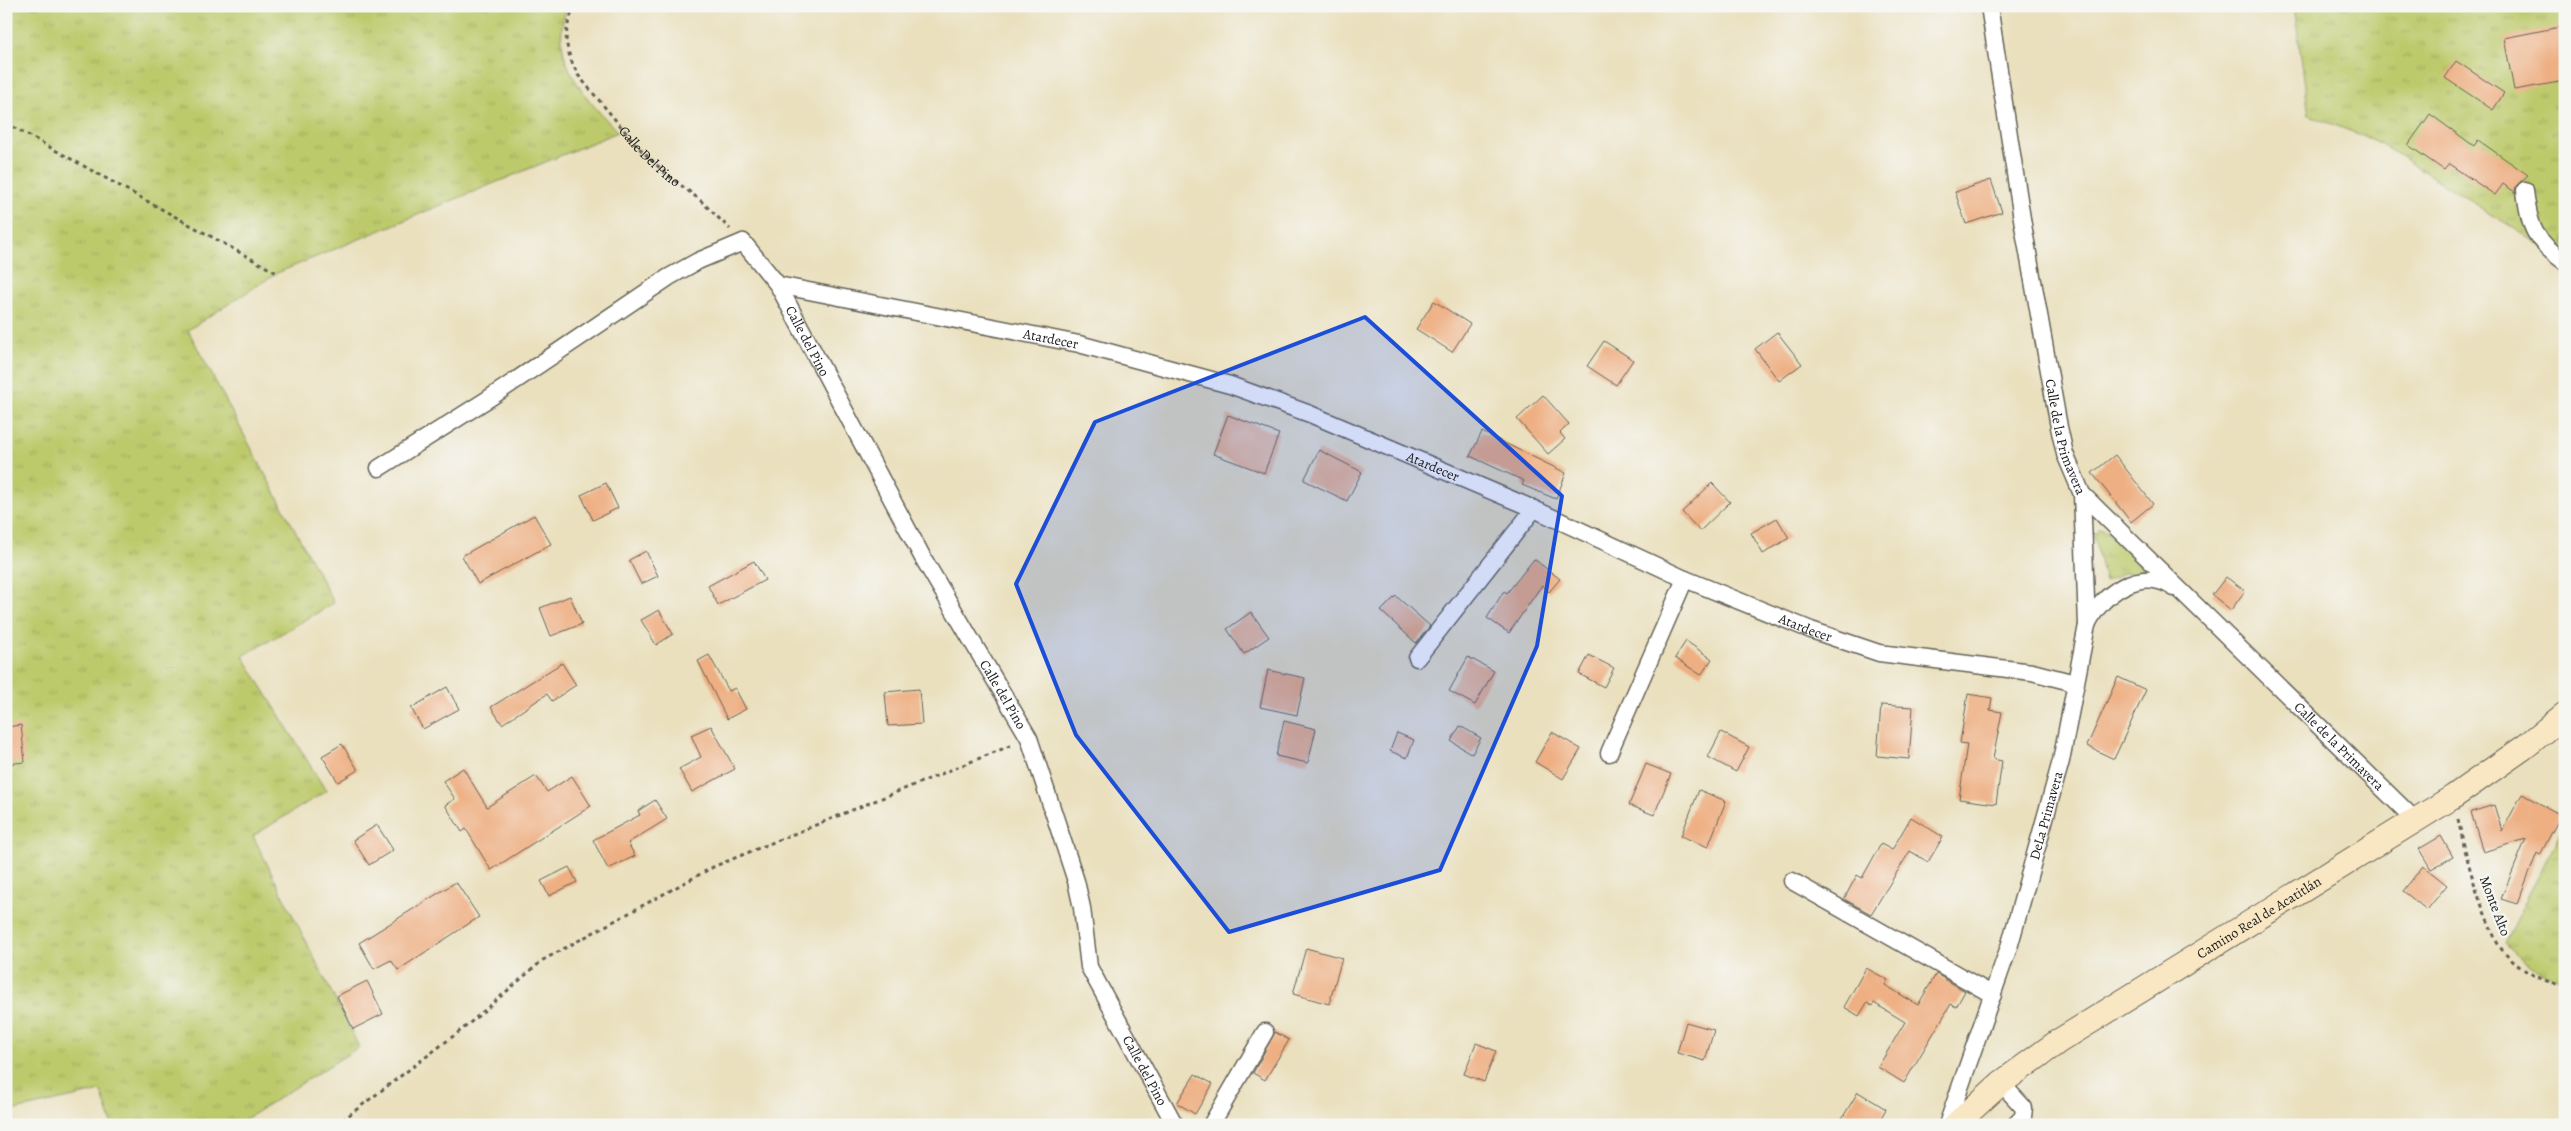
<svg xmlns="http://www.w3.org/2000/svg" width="2571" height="1131" font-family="Alegreya,serif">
<defs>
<pattern id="grass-tufts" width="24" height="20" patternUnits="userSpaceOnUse" patternTransform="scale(1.25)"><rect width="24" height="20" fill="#bdca6c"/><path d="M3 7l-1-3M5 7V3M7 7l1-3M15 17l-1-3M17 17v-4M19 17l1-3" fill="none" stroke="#a2ad5d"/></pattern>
</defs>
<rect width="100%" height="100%" fill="#f6f6f2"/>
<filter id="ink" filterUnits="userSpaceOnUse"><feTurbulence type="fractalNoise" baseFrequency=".02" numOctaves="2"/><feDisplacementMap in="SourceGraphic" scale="10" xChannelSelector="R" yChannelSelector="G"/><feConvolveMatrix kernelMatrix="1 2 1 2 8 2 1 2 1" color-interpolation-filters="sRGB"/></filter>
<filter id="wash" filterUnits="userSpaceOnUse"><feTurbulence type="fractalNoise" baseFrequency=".0096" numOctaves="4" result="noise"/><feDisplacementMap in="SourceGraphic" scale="20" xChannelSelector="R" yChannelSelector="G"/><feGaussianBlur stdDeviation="1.12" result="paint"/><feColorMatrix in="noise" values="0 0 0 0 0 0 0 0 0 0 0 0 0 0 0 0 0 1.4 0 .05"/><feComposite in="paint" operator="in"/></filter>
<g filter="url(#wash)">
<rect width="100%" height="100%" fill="#eae0be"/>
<g fill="url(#grass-tufts)" stroke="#6c7344">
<path d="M 6,6 L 568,6 C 546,56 585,98 618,132 L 277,273 L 188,330 L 334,603 L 243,656 L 326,791 L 253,836 L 359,1047 L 236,1125 L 112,1125 L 101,1091 L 6,1112 Z"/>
<polygon points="2294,6 2565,6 2565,261 2378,142 2309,115"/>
<polygon points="2099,528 2104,529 2148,573 2123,573 2105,582 2094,536"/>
<path d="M 2565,823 L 2565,980 C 2539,974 2522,961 2504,943 Z"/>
</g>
<g id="blocks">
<g fill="#eeaf82">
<polygon points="2565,26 2565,81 2514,90 2504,38"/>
<polygon points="2456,61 2504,93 2493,110 2445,78"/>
<polygon points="2430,114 2474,146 2478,140 2528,175 2516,186 2515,192 2503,184 2495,195 2449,164 2444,170 2408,145"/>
<polygon points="1991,180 2002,212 1966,224 1955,192"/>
<polygon points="1434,301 1470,324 1452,352 1416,329"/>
<polygon points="1777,332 1802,364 1779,381 1755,349"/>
<polygon points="1604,341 1633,360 1616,385 1587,366"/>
<polygon points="1543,395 1569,424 1560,433 1565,439 1548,454 1517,419"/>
<polygon points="1228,415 1279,434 1264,473 1213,454"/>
<polygon points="1482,432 1566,473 1556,499 1522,485 1524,481 1470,456"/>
<polygon points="1319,450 1362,472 1347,501 1304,480"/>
<polygon points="2115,455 2153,504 2131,522 2092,473"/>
<polygon points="606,483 618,508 593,520 581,495"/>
<polygon points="1712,483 1730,502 1700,531 1682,512"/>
<polygon points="534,515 551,544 478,584 462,556"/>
<polygon points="1777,518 1789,538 1763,554 1751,533"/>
<polygon points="646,551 658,576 641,584 629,560"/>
<polygon points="1534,559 1560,579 1549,592 1542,585 1509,633 1487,618 1504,591 1507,593"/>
<polygon points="754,561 765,580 718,605 708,586"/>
<polygon points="2226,577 2245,591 2231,610 2212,595"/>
<polygon points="570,596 582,624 551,636 540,608"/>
<polygon points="1396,596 1430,626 1416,643 1381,611"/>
<polygon points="659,610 673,634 656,645 641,620"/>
<polygon points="1251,612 1269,637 1244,654 1227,629"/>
<polygon points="1686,641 1712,659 1701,675 1675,658"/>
<polygon points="709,655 729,691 735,688 746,709 727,719 698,661"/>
<polygon points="1589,655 1614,668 1604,687 1579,674"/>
<polygon points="1468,657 1494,671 1475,705 1449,691"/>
<polygon points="562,663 576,685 552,701 547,694 502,724 491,707"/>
<polygon points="1268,670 1305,678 1297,715 1260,707"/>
<polygon points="2118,677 2146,690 2114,759 2087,746"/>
<polygon points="447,687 459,709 423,729 411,708"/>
<polygon points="919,689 922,724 888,726 885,692"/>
<polygon points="1968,694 1992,698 1990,710 2002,712 1993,759 2002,761 1996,804 1959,799 1967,744 1960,743"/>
<polygon points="1881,705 1913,707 1909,759 1877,756"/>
<polygon points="1284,721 1316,729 1308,763 1276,756"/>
<polygon points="21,725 25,762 6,764 6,727"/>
<polygon points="711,726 735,769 692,792 679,769 701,757 691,735"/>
<polygon points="1460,726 1481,738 1472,754 1451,741"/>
<polygon points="1552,732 1581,749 1563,779 1535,762"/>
<polygon points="1721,732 1749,747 1736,772 1708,757"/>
<polygon points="1397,733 1414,740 1407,758 1390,751"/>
<polygon points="342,744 358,770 338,782 322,756"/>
<polygon points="1646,764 1671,774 1654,815 1629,805"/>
<polygon points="463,768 487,807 536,776 547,792 572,776 591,806 491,870 466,829 462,832 445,805 455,799 443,781"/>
<polygon points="1699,790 1726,801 1708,847 1681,836"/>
<polygon points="2522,794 2561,815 2540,855 2537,853 2517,904 2501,899 2526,839 2483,852 2471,812 2494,805 2502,831"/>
<polygon points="655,800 667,819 628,843 635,856 608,869 593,840 640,815 638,811"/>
<polygon points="1911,817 1943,837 1928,862 1910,851 1871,914 1844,899 1857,875 1862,878 1881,844 1892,850"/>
<polygon points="377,825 393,850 369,865 353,840"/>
<polygon points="2441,836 2453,857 2431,869 2419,849"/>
<polygon points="2423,866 2447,885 2427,910 2403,891"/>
<polygon points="569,867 577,882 549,896 541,881"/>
<polygon points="456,882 479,917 398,970 391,960 374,969 359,943"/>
<polygon points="1306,948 1342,958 1329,1004 1293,994"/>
<polygon points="1866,968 1888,980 1885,985 1918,1005 1936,974 1965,991 1956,1007 1951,1004 1904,1083 1878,1067 1905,1022 1874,1003 1872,1006 1867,1003 1859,1016 1844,1007"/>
<polygon points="367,981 383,1014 353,1029 337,996"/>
<polygon points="1686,1022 1714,1030 1705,1061 1677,1053"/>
<polygon points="1275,1032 1289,1040 1265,1080 1253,1073"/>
<polygon points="1476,1043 1496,1051 1484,1082 1464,1074"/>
<polygon points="1195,1074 1213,1084 1195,1114 1177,1103"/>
<polygon points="1858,1092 1886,1109 1877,1125 1838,1125"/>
</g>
</g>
</g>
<g filter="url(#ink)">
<use href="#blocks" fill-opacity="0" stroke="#646155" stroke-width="1"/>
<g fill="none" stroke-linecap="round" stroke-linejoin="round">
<g stroke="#646155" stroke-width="19">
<g id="minor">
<path id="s2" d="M 1989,6 L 2023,225 L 2059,427 L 2065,454 L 2082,494 L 2415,820"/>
<path d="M 2525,190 C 2529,227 2534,240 2565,262"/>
<path id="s3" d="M 778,285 L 1079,344 L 1230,385 L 1310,414 L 1534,509 L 1685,579 L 1811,630 L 1879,653 L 2032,672 L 2075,683"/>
<path id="s4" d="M 379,468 L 488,399 L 669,277 L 698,261 L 743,242 L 778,285 L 923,558 L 1029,738 L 1076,881 L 1082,908 L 1089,967 L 1175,1125"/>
<path d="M 2087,625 C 2101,594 2141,565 2174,588"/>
<polyline points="1417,658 1534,509"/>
<polyline points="1609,753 1685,579"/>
<polyline points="1792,881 1993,995"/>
<polyline points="2001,1083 2024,1108 2023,1117 2015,1125"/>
<polyline points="1211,1125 1265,1032"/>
<path id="s5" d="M 1947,1125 L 2010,944 L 2061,761 L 2087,625 L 2082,494"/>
</g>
</g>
<g stroke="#646155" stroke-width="26">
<g id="secondary">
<path id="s6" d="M 1955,1125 L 2001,1083 L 2059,1041 L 2453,797 L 2526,746 L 2565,714"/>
</g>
</g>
<g stroke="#646155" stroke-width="3" stroke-dasharray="4 4" stroke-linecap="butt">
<path id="s1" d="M 574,6 L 567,27 L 566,41 L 570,58 L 578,75 L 638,147 L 664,172 L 700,200 L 730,229"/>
<polyline points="6,123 277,273"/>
<path d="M 2458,819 C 2466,856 2475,892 2490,926 C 2493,933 2496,942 2500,947 C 2515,968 2540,981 2565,986"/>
<polyline points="336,1125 464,1028 543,960 715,866 1012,745"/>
</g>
<use href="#minor" stroke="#fff" stroke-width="16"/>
<use href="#secondary" stroke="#f9e7c3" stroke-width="24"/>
</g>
</g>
<path fill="#1d4ed8" fill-opacity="0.2" stroke="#1d4ed8" stroke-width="4" stroke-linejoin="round" d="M 1365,317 L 1562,496 L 1537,646 L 1440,870 L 1229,932 L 1076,735 L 1016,584 L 1095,422 Z"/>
<g text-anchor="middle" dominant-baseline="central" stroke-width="4.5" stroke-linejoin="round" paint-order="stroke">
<g font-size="14" fill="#1c1c1c" stroke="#f6f6f2">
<text stroke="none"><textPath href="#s1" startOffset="181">Calle Del Pino</textPath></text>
<text stroke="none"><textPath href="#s3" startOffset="278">Atardecer</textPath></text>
<text stroke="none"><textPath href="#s4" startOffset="548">Calle del Pino</textPath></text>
<text stroke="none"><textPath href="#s2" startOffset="438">Calle de la Primavera</textPath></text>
<text stroke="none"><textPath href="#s3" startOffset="682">Atardecer</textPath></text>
<text stroke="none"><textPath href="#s3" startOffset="1088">Atardecer</textPath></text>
<text stroke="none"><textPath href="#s4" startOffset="952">Calle del Pino</textPath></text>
<text stroke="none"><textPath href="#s2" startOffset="858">Calle de la Primavera</textPath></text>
<text stroke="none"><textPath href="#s5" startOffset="325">DeLa Primavera</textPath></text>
<text transform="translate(2495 906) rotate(69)">Monte Alto</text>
<text stroke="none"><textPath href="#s6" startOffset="369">Camino Real de Acatitlán</textPath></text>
<text stroke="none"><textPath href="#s4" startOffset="1358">Calle del Pino</textPath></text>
</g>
</g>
<rect width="2571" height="1131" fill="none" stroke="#f6f6f2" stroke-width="25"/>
</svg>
